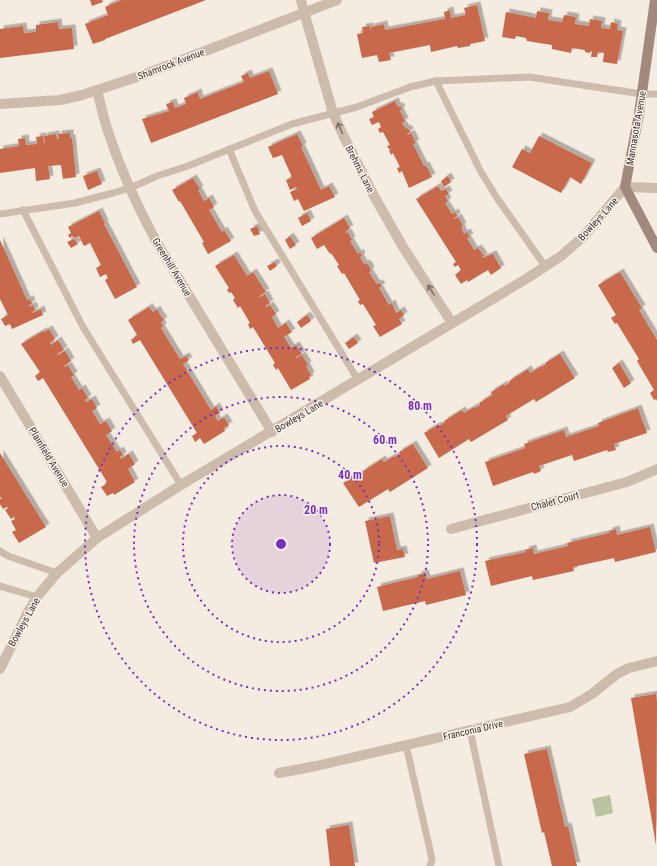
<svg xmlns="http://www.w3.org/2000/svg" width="657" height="866" font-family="'Roboto Condensed',sans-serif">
<defs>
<filter id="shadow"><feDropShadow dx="3.5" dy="-3.5" stdDeviation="0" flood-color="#0004"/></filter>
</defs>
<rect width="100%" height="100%" fill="#f4ebe1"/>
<polygon fill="#b8c4a0" points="610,795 613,813 596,817 592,799"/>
<g fill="#c8694b" filter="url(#shadow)">
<polygon points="90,0 102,0 103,2 92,6"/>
<polygon points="121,0 206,0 105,39 105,40 93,44 85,24 108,15 105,7"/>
<polygon points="477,5 485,41 470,44 470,46 458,48 457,46 431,52 430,45 389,53 391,60 379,62 377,55 362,58 357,34 363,33 362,27 370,26 371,32 371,27 384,24 385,30 445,19 444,12 450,10 451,18 466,15 464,8"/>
<polygon points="537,11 549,13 548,20 562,22 564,15 576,17 575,24 589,26 590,19 602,21 601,28 610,29 611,22 618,24 617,30 623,31 617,64 603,62 604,53 598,52 597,57 591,57 592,51 591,51 590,53 585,52 585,50 572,48 571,53 552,49 552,45 527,41 526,38 516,36 515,39 502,37 506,12 536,18"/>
<polygon points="58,22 59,29 72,28 74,49 0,58 0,29 23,26 24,33 36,32 36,25"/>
<polygon points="269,71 278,94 151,143 142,119 169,111 166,104 173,102 175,108 186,104 184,98 198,92 200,99 244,82 241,76 248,73 250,78"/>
<polygon points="395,101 398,107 400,106 402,109 400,111 405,121 402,123 406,129 408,128 410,132 407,134 408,135 411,133 416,143 413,144 424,166 426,165 432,177 409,188 402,171 399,173 397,168 400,167 393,153 391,155 389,150 391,149 389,149 387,146 390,145 383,132 380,133 378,129 381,127 379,122 372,125 369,119 374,117 372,112"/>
<polygon points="70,133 70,138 72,138 76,177 63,179 61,165 48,166 50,179 36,181 35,168 0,173 0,149 19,146 18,139 25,138 26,145 37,144 36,137 43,136 44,143 45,143 44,136 56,134 57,139 59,139 58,134"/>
<polygon points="297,134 303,146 301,147 321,190 329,186 335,197 304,211 298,199 294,201 290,192 297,189 296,187 290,190 286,180 292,177 282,155 273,158 268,147"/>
<polygon points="539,136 592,163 581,184 570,177 561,193 512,167 522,149 530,153"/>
<polygon points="97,171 102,184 88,190 83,176"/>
<polygon points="448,176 451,182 444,187 441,181"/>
<polygon points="193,178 200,189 198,190 204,201 209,198 214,207 209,210 222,232 224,230 231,241 208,254 202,243 204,242 180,201 179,202 172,190"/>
<polygon points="438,186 441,191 446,189 449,194 445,196 448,201 445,203 452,214 455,212 457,216 454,218 455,219 458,217 463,226 461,227 464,234 467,232 470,237 467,238 474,250 478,248 484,256 482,257 482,258 493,254 501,268 491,275 488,270 468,282 467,280 461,284 455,275 461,270 458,265 455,267 453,264 456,262 416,199"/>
<polygon points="99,211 105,223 104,224 137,287 115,299 105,280 108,278 106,274 100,277 96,268 101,265 90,243 84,246 79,236 74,238 72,236 70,238 68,235 71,233 68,227"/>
<polygon points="307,213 311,221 302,226 298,218"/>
<polygon points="344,218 350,228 345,232 346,233 348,232 352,240 350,241 358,254 360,252 362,256 360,257 364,264 366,263 369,266 371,271 369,272 376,283 377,284 379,283 382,286 379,288 389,305 392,303 396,313 401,310 404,315 399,319 402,324 380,337 373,326 376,325 363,304 360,305 358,301 360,300 344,273 342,274 337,266 339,265 331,253 330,254 324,245 317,249 311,238"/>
<polygon points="257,226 260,234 254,236 250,229"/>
<polygon points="290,236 296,245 290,249 285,240"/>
<polygon points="74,239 78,244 71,248 67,242"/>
<polygon points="0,240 27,300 30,299 32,304 29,305 29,307 33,305 35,310 32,312 33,313 41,309 43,315 12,329 10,324 5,326 1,319 8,315 0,299"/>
<polygon points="234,255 247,276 253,272 266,292 259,296 260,297 265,294 270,303 265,306 266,307 270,305 276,314 272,317 278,328 286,323 292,332 284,337 291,348 296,345 302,354 296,357 297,358 302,355 308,365 306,366 311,375 309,377 310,379 291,390 278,368 276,370 273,365 275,363 253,327 250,329 248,324 250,323 240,306 238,308 233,300 235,298 231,292 229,293 227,290 229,288 215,266"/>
<polygon points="275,262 277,266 270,271 267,266"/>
<polygon points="620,272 642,308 639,310 657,340 657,401 656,399 654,400 650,393 654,390 637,361 639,359 617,323 615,324 611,318 616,315 598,285"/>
<polygon points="149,307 153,312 157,309 160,315 164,320 161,322 163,326 161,328 180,359 186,356 189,360 183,364 211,410 216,406 220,413 215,416 217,420 218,421 224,417 229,425 224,428 225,431 204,444 200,438 195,442 192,436 197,433 140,340 133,344 131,340 137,335 128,320"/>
<polygon points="307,315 311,321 301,328 297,322"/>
<polygon points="49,329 55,339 50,343 51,345 58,340 64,350 57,354 58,355 65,351 71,361 64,366 65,367 68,365 74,375 71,377 79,390 82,388 88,398 85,400 86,402 92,399 97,408 92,411 100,424 106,421 112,431 106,435 117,452 120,450 123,455 120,457 121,459 129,454 135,464 128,469 135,482 114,495 113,493 107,496 101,487 106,484 106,482 107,482 43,378 38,381 35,376 40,372 21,344 43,331 44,332"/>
<polygon points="354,337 358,343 349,349 345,343"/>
<polygon points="560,354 575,378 536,402 534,399 506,416 508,420 471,442 469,439 439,458 424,433 438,425 439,426 445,422 444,421 462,410 464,413 474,407 475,408 480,405 479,403 492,395 491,392 504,384 505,386 510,382 509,381 528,369 530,373 540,367 541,367 546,364 545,363"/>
<polygon points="619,363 631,383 624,388 612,368"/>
<polygon points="638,408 647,433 614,444 616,450 608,452 607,450 574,461 572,455 539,466 541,471 534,474 533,472 493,486 485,462 525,448 524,444 564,430 566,437 599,426 598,423"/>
<polygon points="413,444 428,468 390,492 388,489 359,507 343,483 358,474 359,475 364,472 363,471 382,459 384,462 394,456 395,457 400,454 399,452"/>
<polygon points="0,453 46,527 19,543 12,532 16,530 11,521 15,519 14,517 11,519 5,510 8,508 7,507 3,509 0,504 0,499 2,498 0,497"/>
<polygon points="390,516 397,550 403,549 405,557 374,563 365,521"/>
<polygon points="650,527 656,552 615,562 614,558 573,567 574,571 533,580 532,576 491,586 485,561 526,552 525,550 533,548 534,554 568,546 567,543 609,533 609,531 616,529 617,535"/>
<polygon points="460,571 466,595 426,605 425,601 383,611 377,587 418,577 418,575 425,573 427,579"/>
<polygon points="656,694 657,702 656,845 631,698"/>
<polygon points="547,749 565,827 568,826 577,866 552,866 544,832 542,833 524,754"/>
<polygon points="349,825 355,866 330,866 326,829"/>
</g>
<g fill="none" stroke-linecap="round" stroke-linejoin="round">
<g stroke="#cdbbac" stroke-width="7">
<polyline points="436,81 481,172 497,198 545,266"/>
<polyline points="229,149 255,211 358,380"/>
<polyline points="23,210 83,327 181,485"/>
<polyline points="0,214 75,203 113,193 130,188 157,176 188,166 292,124 357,107 410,87 436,81 529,77 642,94 657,94"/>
<polyline points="0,551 8,556 57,573"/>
<polyline points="0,586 37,597"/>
<polyline points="470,730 499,866"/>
<polyline points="406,745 432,859 430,866"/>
</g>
<g stroke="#cdbbac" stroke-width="10">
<polyline points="301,0 304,12 333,113 343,135 374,196 403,247 452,323"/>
<path d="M 97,90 C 101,105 104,122 110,137 C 123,176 140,212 160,248 L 272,432"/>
<polyline points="0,104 60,100 82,95 143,75 337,0"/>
<polyline points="0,376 97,538"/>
<polyline points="451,529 627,482 657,469"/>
<polyline points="0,669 28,612 37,597 57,573 97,538 181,485 526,279 561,256 583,237 625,187 657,188"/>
<polyline points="279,773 316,766 570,707 592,694 617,674 629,668 657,661"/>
</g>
<polyline stroke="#a18a7d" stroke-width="10" points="655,0 639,114 625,187 657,248"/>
</g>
<defs><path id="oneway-shaft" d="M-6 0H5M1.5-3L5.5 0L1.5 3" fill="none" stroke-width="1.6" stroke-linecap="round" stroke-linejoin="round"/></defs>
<g stroke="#7d6f65">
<use href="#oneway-shaft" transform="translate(340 128) rotate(-114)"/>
<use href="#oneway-shaft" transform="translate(431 290) rotate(-122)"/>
</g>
<circle cx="281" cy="544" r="49" fill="#7b2cbf" fill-opacity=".12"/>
<g fill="none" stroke="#7b2cbf" stroke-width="2" stroke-dasharray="2 4">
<circle cx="281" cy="544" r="49"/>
<circle cx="281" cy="544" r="98"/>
<circle cx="281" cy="544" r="147"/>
<circle cx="281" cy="544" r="196"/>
</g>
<g text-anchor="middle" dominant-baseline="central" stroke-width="3" stroke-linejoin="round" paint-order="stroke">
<g font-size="10" fill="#3b302b" stroke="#fbf5ee">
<text transform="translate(171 64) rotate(-21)">Shamrock Avenue</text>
<text transform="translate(636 128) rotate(-80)">Mannasota Avenue</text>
<text transform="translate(360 169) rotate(63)">Brehms Lane</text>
<text transform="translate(598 219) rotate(-48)">Bowleys Lane</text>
<text transform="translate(172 267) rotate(59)">Greenhill Avenue</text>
<text transform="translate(299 416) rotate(-31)">Bowleys Lane</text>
<text transform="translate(49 457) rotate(59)">Plainfield Avenue</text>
<text transform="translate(555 501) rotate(-15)">Chalet Court</text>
<text transform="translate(24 622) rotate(-61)">Bowleys Lane</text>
<text transform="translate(473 730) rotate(-13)">Franconia Drive</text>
</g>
</g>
<circle cx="281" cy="544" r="6" fill="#7b2cbf" stroke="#fbf5ee" stroke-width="2"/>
<g font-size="12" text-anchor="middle" font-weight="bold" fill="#7b2cbf" stroke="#fbf5ee" stroke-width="3" stroke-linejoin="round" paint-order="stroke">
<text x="420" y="410">80 m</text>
<text x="385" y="444">60 m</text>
<text x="350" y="479">40 m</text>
<text x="316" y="514">20 m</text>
</g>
</svg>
